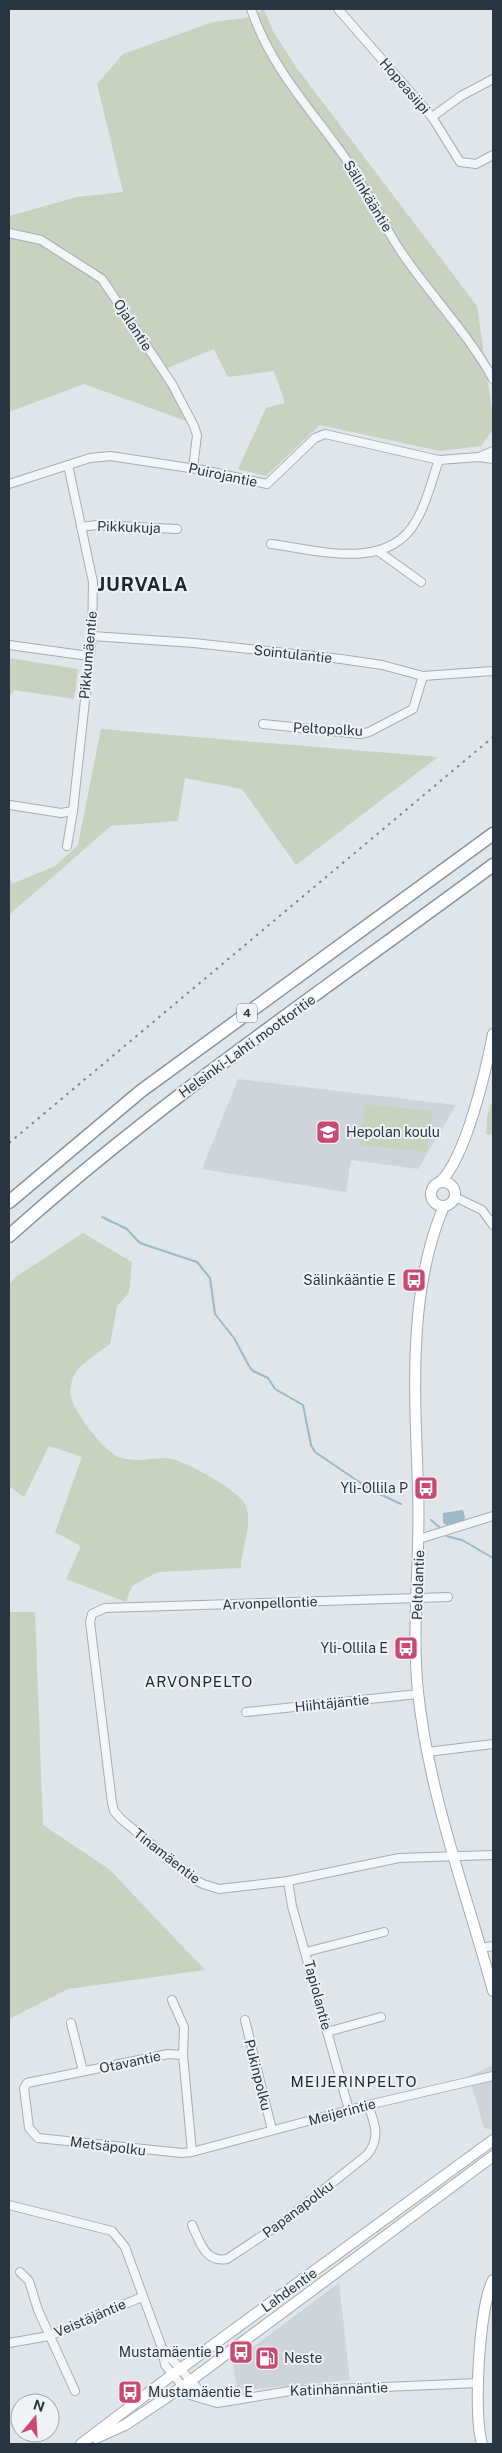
<svg xmlns="http://www.w3.org/2000/svg" width="502" height="2453" font-family="'Public Sans',sans-serif">
<rect width="100%" height="100%" fill="#e0e5e9"/>
<g fill="#ced4da">
<polygon points="238,1079 456,1105 418,1169 351,1160 346,1192 202,1169"/>
<polygon points="493,2065 493,2130 484,2128 469,2076"/>
<polygon points="339,2283 350,2380 237,2391 233,2362"/>
</g>
<g fill="#c9d2c1">
<polygon points="264,9 273,31 296,67 477,306 493,418 493,430 481,446 440,451 320,425 266,476 238,469 266,408 285,403 274,371 228,377 214,349 160,371 189,422 84,384 9,412 9,216 77,197 123,192 97,84 123,54 213,22 246,18"/>
<polygon points="9,658 78,669 74,699 14,690 9,697"/>
<polygon points="101,729 438,757 296,865 242,789 185,778 178,821 111,826 9,915 9,875 12,884 55,866 78,845"/>
<polygon points="491,1103 493,1103 493,1134 486,1135 487,1117"/>
<polygon points="365,1104 432,1111 427,1152 360,1145"/>
<path d="M 83,1233 L 132,1262 L 129,1293 L 117,1306 L 110,1344 C 98,1353 80,1363 73,1377 C 72,1380 70,1389 70,1392 C 71,1409 104,1452 119,1457 C 139,1464 154,1456 172,1459 C 187,1462 239,1491 245,1504 C 254,1524 241,1548 241,1568 L 158,1572 L 132,1586 L 126,1602 L 66,1579 L 81,1546 L 55,1532 L 82,1457 L 49,1446 L 24,1497 L 9,1486 L 9,1284 L 17,1276 Z"/>
<polygon points="9,1612 35,1612 43,1825 109,1869 205,1970 68,1989 9,2019"/>
</g>
<polygon fill="#9cb9c8" points="463,1510 465,1517 464,1521 447,1525 443,1523 443,1513"/>
<g fill="none" stroke-linecap="round" stroke-linejoin="round">
<g stroke="#9cb9c8" stroke-width="2">
<polyline points="102,1217 127,1229 140,1243 197,1262 210,1278 215,1314 234,1338 249,1366 253,1371 268,1378 275,1389 303,1405 311,1445 315,1452 371,1490 401,1504"/>
<polyline points="431,1520 439,1527"/>
<polyline points="446,1536 462,1540 493,1558"/>
</g>
<g stroke="#a5adb3" stroke-width="10">
<g id="minor">
<path d="M 251,9 C 270,65 307,105 341,152 C 365,185 381,223 404,256 C 433,298 469,335 493,379"/>
<polyline points="338,9 432,117 460,162 476,164 493,155"/>
<polyline points="432,117 461,96 493,79"/>
<polyline points="9,233 41,240 102,279 172,384 194,426 197,435 193,468"/>
<polyline points="479,457 493,451"/>
<polyline points="9,484 90,458 110,456 203,470 267,484 315,438 325,434 439,460 479,457 493,459"/>
<polyline points="81,527 97,525 177,529"/>
<path d="M 271,544 C 317,550 388,572 416,521 C 427,503 432,479 439,460"/>
<polyline points="378,551 421,582"/>
<polyline points="92,636 194,643 341,659 382,665 423,676 493,671"/>
<polyline points="9,645 89,656"/>
<polyline points="263,724 360,734 369,732 413,709 423,676"/>
<polyline points="10,805 61,813 73,811"/>
<polyline points="67,846 73,811 92,636 93,582 68,465"/>
<polyline points="455,1197 482,1210 493,1225"/>
<polyline points="419,1539 493,1516"/>
<polyline points="448,1597 105,1608 92,1614 90,1622 112,1803 114,1811 121,1819 192,1878 203,1884 219,1889 288,1881 399,1858 493,1855"/>
<polyline points="246,1712 418,1694"/>
<polyline points="427,1752 493,1744"/>
<polyline points="288,1881 292,1906 349,2110"/>
<polyline points="481,1948 493,1946"/>
<polyline points="306,1952 384,1932"/>
<polyline points="172,2000 184,2027 183,2055"/>
<polyline points="245,2020 272,2130"/>
<polyline points="71,2023 83,2071"/>
<polyline points="327,2032 381,2017"/>
<polyline points="192,2152 183,2055 168,2054 27,2083 24,2088 29,2128 38,2138 182,2153 192,2152 368,2105 493,2076"/>
<polyline points="9,2205 112,2231 125,2247 162,2348 165,2365 190,2395 217,2403 290,2391 478,2383"/>
<path d="M 192,2225 C 200,2242 205,2263 227,2259 L 283,2222 L 367,2155 C 381,2138 375,2124 368,2105"/>
<polyline points="20,2272 29,2281 38,2310 75,2391"/>
<polyline points="9,2343 49,2336 142,2297"/>
<polyline points="162,2348 198,2389 203,2399"/>
</g>
</g>
<g stroke="#a0abb4" stroke-width="12">
<g id="major">
<circle cx="443" cy="1194" r="12"/>
<path d="M 440,1182 C 466,1158 486,1070 493,1034"/>
<path d="M 444,1206 C 407,1292 415,1397 418,1488 C 421,1556 411,1624 418,1692 C 429,1795 466,1892 493,1991"/>
<polyline points="96,2438 125,2425 182,2387 493,2156"/>
<polyline points="81,2444 172,2375 493,2140"/>
<path d="M 482,2444 C 473,2415 479,2307 493,2280"/>
</g>
</g>
<g stroke="#88959f" stroke-width="15">
<g id="highway">
<polyline points="9,1202 141,1091 493,834"/>
<path d="M 9,1236 C 160,1100 330,986 493,865"/>
</g>
</g>
<use href="#minor" stroke="#f3f5f7" stroke-width="8"/>
<use href="#major" stroke="#fff" stroke-width="10"/>
<use href="#highway" stroke="#fff" stroke-width="12"/>
<polyline stroke="#7a8792" stroke-width="2" stroke-dasharray="2.5 5" stroke-linecap="butt" points="9,1143 493,737"/>
</g>
<defs>
<g id="school-square" transform="scale(1.25)"><rect x="-9" y="-9" width="18" height="18" rx="4" fill="#ca4973" stroke="#f0f3f6"/><path d="M0-5L7-2L0 1L-7-2ZM-4 1L0 2.5L4 1V4Q0 6-4 4Z" fill="#fff"/></g>
<g id="bus-square" transform="scale(1.25)"><rect x="-9" y="-9" width="18" height="18" rx="4" fill="#ca4973" stroke="#f0f3f6"/><path d="M-5-6H5V4H4V6H2V4H-2V6H-4V4H-5ZM-3.5-4V0h7V-4ZM-3.5 1.2v1.5H-2V1.2ZM2 1.2v1.5H3.5V1.2Z" fill="#fff"/></g>
<g id="fuel-square" transform="scale(1.25)"><rect x="-9" y="-9" width="18" height="18" rx="4" fill="#ca4973" stroke="#f0f3f6"/><path d="M-5.5-6h7V0h2V4h1.3V-2.5L3-4.5l.8-.8L6-3V5H2.5V1h-1V6h-7ZM-4.2-4.7v3.2H.2V-4.7Z" fill="#fff"/></g>
</defs>
<g fill-rule="evenodd">
<use href="#school-square" x="328" y="1132"/>
<use href="#bus-square" x="414" y="1280"/>
<use href="#bus-square" x="426" y="1488"/>
<use href="#bus-square" x="406" y="1648"/>
<use href="#bus-square" x="241" y="2352"/>
<use href="#fuel-square" x="267" y="2358"/>
<use href="#bus-square" x="130" y="2392"/>
</g>
<g text-anchor="middle" dominant-baseline="central" stroke-width="4" stroke-linejoin="round" paint-order="stroke">
<rect fill="#f0f3f6" stroke="#656e77" stroke-width="1" x="237" y="1003.5" width="20" height="19" rx="4"/>
<g font-size="12" font-weight="bold" fill="#293540">
<text x="247" y="1013">4</text>
</g>
<g font-size="14" fill="#293540" stroke="#f0f3f6">
<text transform="translate(405 86) rotate(49)">Hopeasiipi</text>
<text transform="translate(368 196) rotate(59)">Sälinkääntie</text>
<text transform="translate(133 325) rotate(57)">Ojalantie</text>
<text transform="translate(223 475) rotate(12)">Puirojantie</text>
<text transform="translate(129 527) rotate(2)">Pikkukuja</text>
<text transform="translate(293 654) rotate(6)">Sointulantie</text>
<text transform="translate(88 655) rotate(-85)">Pikkumäentie</text>
<text transform="translate(328 729) rotate(3)">Peltopolku</text>
<text transform="translate(247 1046) rotate(-36)">Helsinki-Lahti moottoritie</text>
<text transform="translate(418 1585) rotate(-88)">Peltolantie</text>
<text transform="translate(270 1603) rotate(-2)">Arvonpellontie</text>
<text transform="translate(332 1703) rotate(-6)">Hiihtäjäntie</text>
<text transform="translate(167 1856) rotate(38)">Tinamäentie</text>
<text transform="translate(318 1995) rotate(75)">Tapiolantie</text>
<text transform="translate(130 2062) rotate(-12)">Otavantie</text>
<text transform="translate(258 2075) rotate(76)">Pukinpolku</text>
<text transform="translate(342 2112) rotate(-15)">Meijerintie</text>
<text transform="translate(108 2146) rotate(7)">Metsäpolku</text>
<text transform="translate(298 2209) rotate(-37)">Papanapolku</text>
<text transform="translate(289 2290) rotate(-36)">Lahdentie</text>
<text transform="translate(90 2318) rotate(-23)">Veistäjäntie</text>
<text transform="translate(339 2389) rotate(-2)">Katinhännäntie</text>
</g>
<g font-size="14" fill="#293540" stroke="#f0f3f6" text-anchor="end">
<text x="346" y="1132" text-anchor="start">Hepolan koulu</text>
<text x="396" y="1280">Sälinkääntie E</text>
<text x="408" y="1488">Yli-Ollila P</text>
<text x="388" y="1648">Yli-Ollila E</text>
<text x="224" y="2352">Mustamäentie P</text>
<text x="284" y="2358" text-anchor="start">Neste</text>
<text x="148" y="2392" text-anchor="start">Mustamäentie E</text>
</g>
<g font-size="15" letter-spacing="1" fill="#1b2630" stroke="#f0f3f6">
<text x="199" y="1681">ARVONPELTO</text>
<text x="354" y="2081">MEIJERINPELTO</text>
</g>
<g font-size="19" font-weight="bold" letter-spacing="1" fill="#1b2630" stroke="#f0f3f6">
<text x="143" y="584">JURVALA</text>
</g>
</g>
<rect width="502" height="2453" fill="none" stroke="#293540" stroke-width="20"/>
<g transform="translate(35 2418) rotate(18)"><circle r="24" fill="#f0f3f6" stroke="#a0a7ad"/>
<path d="M0-4L9 19L0 12L-9 19Z" fill="#ca4973"/>
<text y="-8" font-size="14" font-weight="bold" text-anchor="middle" fill="#293540">N</text>
</g>
</svg>
